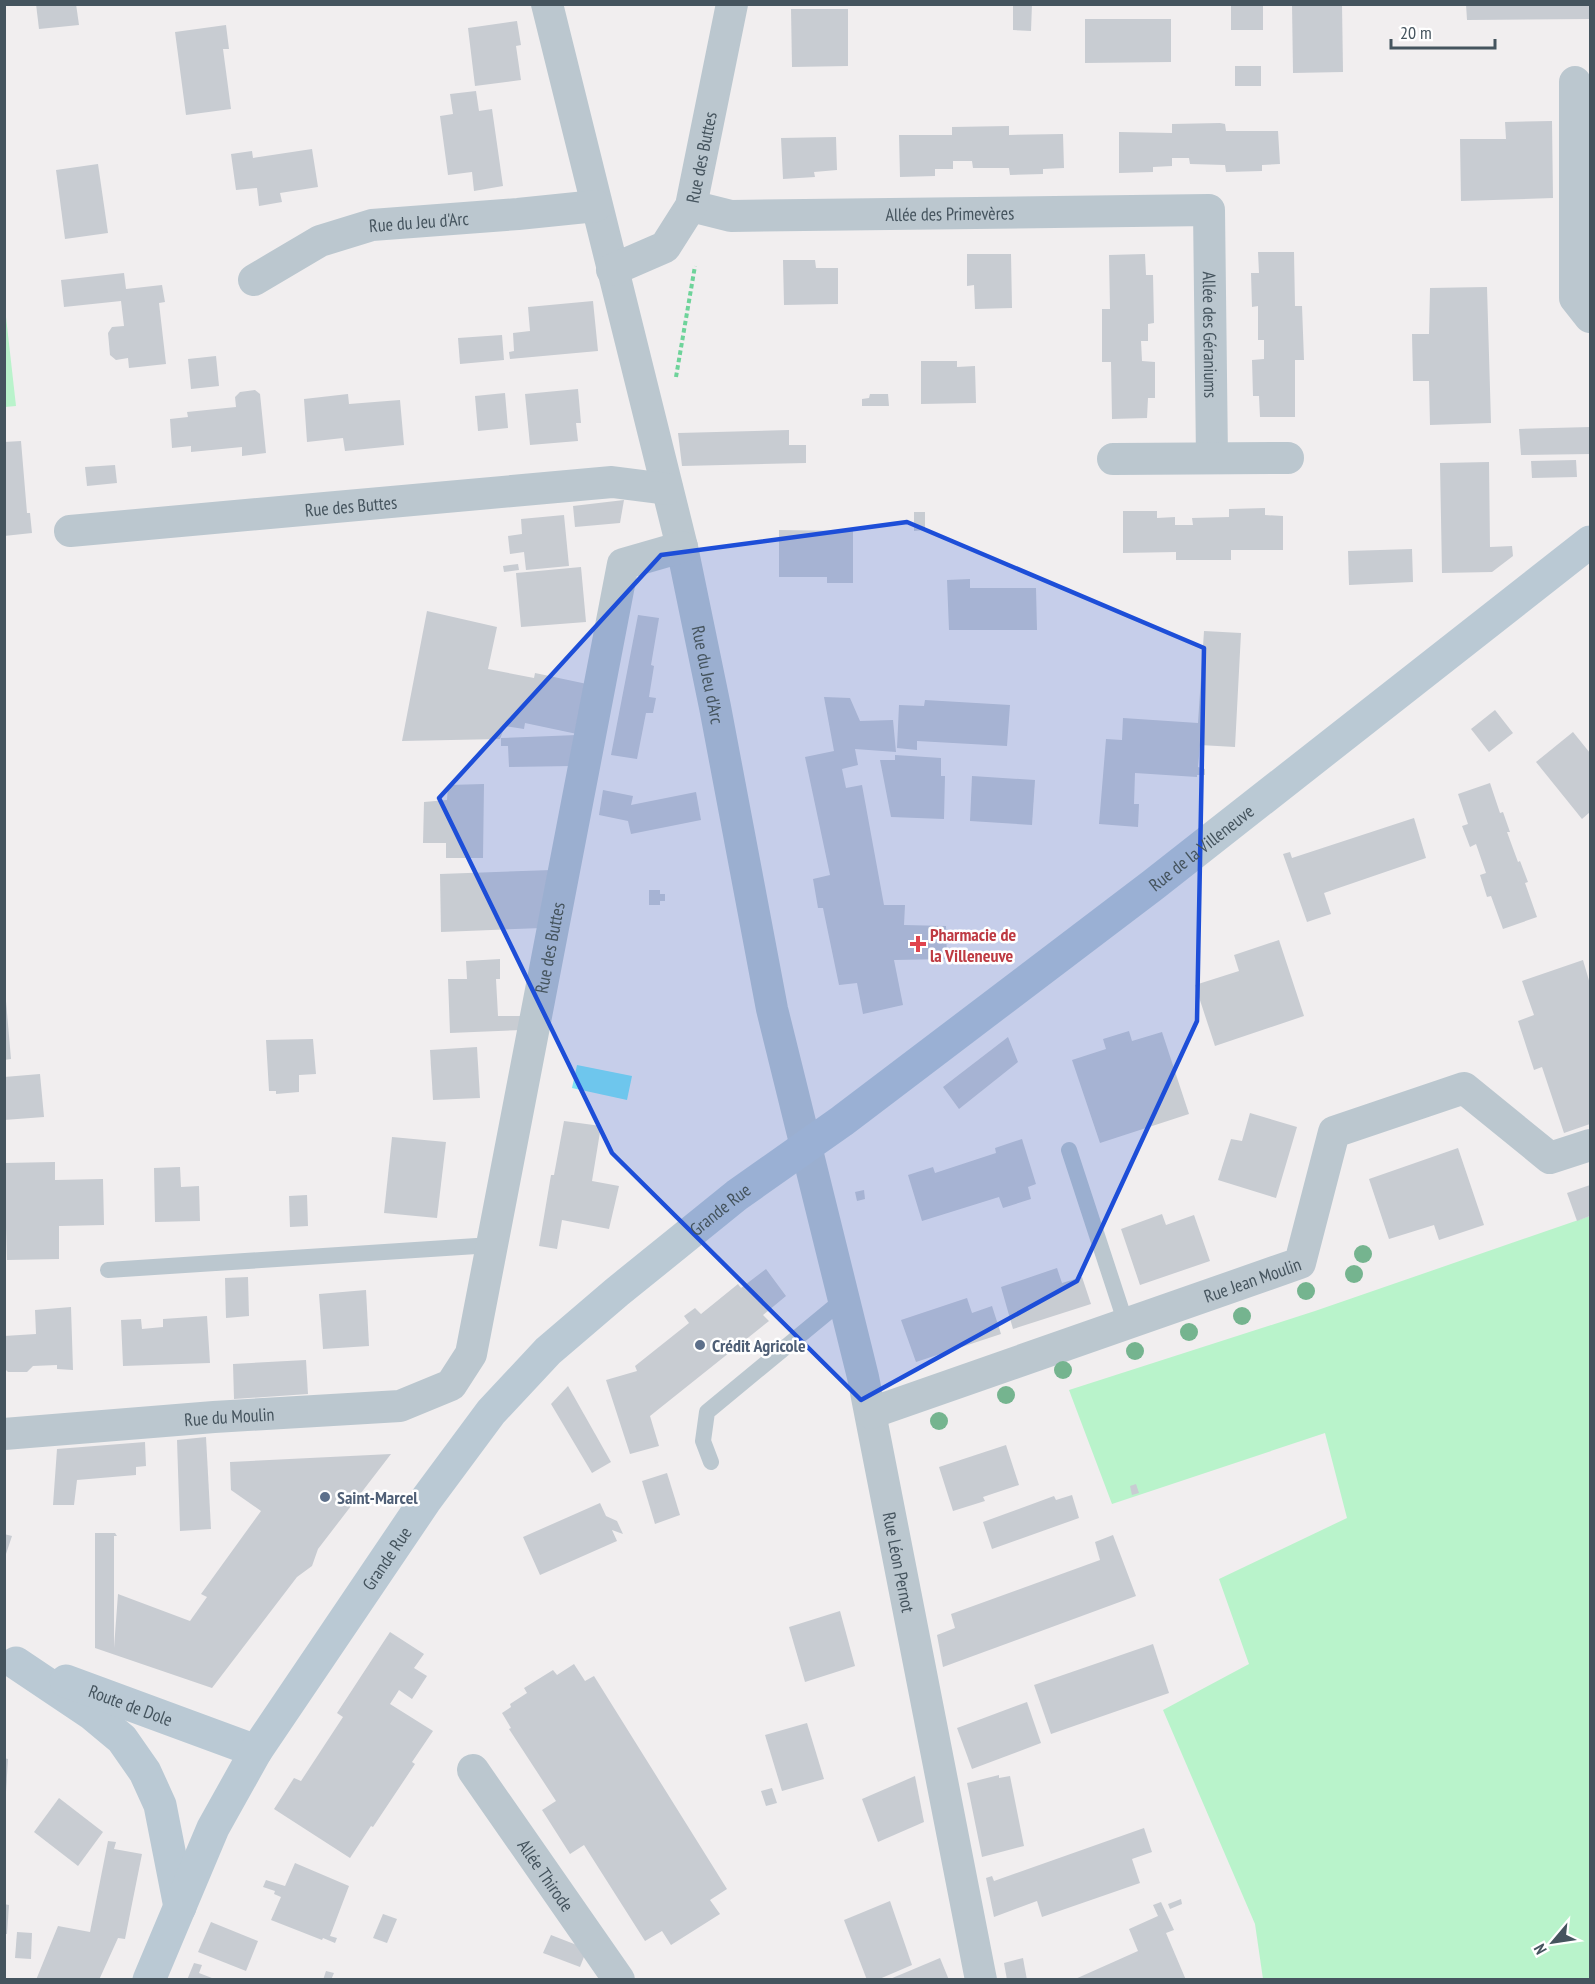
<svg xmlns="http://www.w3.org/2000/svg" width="1595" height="1984" font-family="'PT Sans Narrow',sans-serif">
<rect width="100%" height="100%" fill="#f1eeef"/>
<g fill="#b9f3cb">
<polygon points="5,308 16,406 5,407 4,407"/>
<polygon points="1590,1216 1590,1979 1263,1979 1255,1924 1163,1710 1249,1664 1219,1579 1347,1518 1325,1433 1112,1504 1069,1390 1315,1311"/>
</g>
<polygon fill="#82e4f3" points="577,1065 632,1076 627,1100 572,1088"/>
<g fill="#c8ccd2">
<polygon points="36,4 76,4 79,25 39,29"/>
<polygon points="1013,4 1032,4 1031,31 1013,30"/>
<rect x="1231" y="4" width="32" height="26"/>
<polygon points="1292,4 1342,4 1343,72 1293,73"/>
<polygon points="1466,4 1590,4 1590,19 1467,20"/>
<polygon points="791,9 848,9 848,66 792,67"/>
<polygon points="1085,19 1171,19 1171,62 1085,63"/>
<polygon points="517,21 521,45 516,46 521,80 475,86 468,28"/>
<polygon points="226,25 229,49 223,49 231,109 186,115 175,32"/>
<rect x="1235" y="66" width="26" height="20"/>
<polygon points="476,91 479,111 492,109 503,186 474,191 472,172 448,175 440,116 453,114 450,94"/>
<polygon points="1552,121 1553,198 1461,201 1460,139 1506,139 1505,122"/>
<polygon points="1220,123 1225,124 1226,131 1278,131 1280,164 1262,165 1262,171 1226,172 1225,165 1190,164 1189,158 1172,158 1172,166 1153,167 1153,172 1119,173 1119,132 1172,133 1172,124"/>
<polygon points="1009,126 1009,135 1063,134 1064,168 1043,169 1043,174 1010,175 1009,168 973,168 972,161 953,161 953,169 935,169 935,176 900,177 899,135 952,135 952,127"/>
<polygon points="836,137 837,170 814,172 815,177 783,179 781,138"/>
<polygon points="312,149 318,187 280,193 282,202 259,206 257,188 236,190 231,154 252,151 253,158"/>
<polygon points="98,164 108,233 65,239 56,170"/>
<polygon points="1258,252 1294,252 1295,306 1302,306 1304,360 1295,360 1295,417 1260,417 1259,396 1253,396 1252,360 1264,359 1264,340 1258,340 1258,306 1252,307 1251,273 1259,273"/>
<polygon points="967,254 1011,254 1012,308 975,309 974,285 967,286"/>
<polygon points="1145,254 1146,275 1153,275 1154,323 1148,324 1148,341 1141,341 1142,361 1155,362 1155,398 1148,398 1147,418 1112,419 1111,362 1102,362 1102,309 1110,309 1109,255"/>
<polygon points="783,260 815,260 816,268 838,268 838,304 784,305"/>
<polygon points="124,273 126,289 162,285 165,302 159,303 166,364 129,368 128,358 116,360 110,355 108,333 112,327 124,326 121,301 64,307 61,280"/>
<polygon points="1487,287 1491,423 1430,425 1429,381 1413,381 1412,334 1429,334 1430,288"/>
<polygon points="593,301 598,351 510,359 509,352 514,351 513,333 530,331 528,307"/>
<polygon points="502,335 504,360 460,364 458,338"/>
<polygon points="216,356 219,386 191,389 188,359"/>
<polygon points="921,361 957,361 957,367 975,366 976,403 921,404"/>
<polygon points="578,389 581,423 576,423 578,441 530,445 525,394"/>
<polygon points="255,390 260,394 266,453 242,456 242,447 191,452 191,446 172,448 170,419 188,417 187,412 236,407 235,397 240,392"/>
<polygon points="505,393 508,428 478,431 475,396"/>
<polygon points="348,394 349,404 400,400 404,445 345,451 343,438 307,442 304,399"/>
<polygon points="870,394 888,394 889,406 862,406 862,399 869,398"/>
<polygon points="1590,427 1590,454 1521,455 1519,429"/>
<polygon points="789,430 789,445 806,445 806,463 682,466 678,433"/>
<polygon points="21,441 27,513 30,513 32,533 4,536 4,442"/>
<polygon points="1576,460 1577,477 1532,478 1531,461"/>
<polygon points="1489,462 1490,547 1512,546 1513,556 1492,572 1442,573 1440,463"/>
<polygon points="115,465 117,483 87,486 85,467"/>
<polygon points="624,500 620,523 575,527 573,506"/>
<polygon points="1265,508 1265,515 1283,516 1283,550 1231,550 1231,560 1176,560 1176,552 1123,553 1123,511 1157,511 1157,518 1175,517 1175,525 1193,525 1192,518 1229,517 1229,509"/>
<polygon points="914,512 925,512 925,530 914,531"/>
<polygon points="564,515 569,566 526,570 524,552 510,554 508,536 522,534 521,519"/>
<polygon points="779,530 853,531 853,583 827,583 827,577 779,577"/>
<polygon points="1412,549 1413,582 1349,585 1348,551"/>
<polygon points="518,564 519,570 504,572 503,566"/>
<polygon points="581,567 586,622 521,627 516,573"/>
<polygon points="970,579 970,588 1036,588 1037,630 949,630 947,580"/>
<polygon points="427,611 497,627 488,669 534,678 535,673 587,684 577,734 525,723 524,729 505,726 500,739 402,741"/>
<polygon points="638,615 659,618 651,665 654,666 649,697 656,698 653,713 646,713 637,759 611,755"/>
<polygon points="1204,631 1241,633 1235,747 1200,745 1198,767 1205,769 1205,775 1197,775 1197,777 1135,773 1134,804 1139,804 1138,827 1099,824 1106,739 1122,740 1123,718 1198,723"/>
<polygon points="824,697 850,698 860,721 893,720 896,752 855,749 858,765 842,769 846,788 862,785 884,905 905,905 904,925 946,926 947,959 894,960 903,1005 863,1014 857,983 839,985 823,908 818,908 813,879 830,875 805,757 834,751"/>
<polygon points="925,700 1010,705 1007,746 917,741 917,750 897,748 899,705 924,706"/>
<polygon points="1495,710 1513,733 1489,752 1471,729"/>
<polygon points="1573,732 1590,753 1590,812 1582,819 1536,762"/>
<polygon points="577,735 572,766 509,767 508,746 501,746 501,738"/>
<polygon points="895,755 941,758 941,776 945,776 944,819 891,817 880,760 895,760"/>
<polygon points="972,776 1035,780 1032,825 970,821"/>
<polygon points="1490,783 1500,813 1503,812 1510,832 1507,832 1518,862 1520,861 1528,882 1525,883 1537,917 1503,929 1491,896 1487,897 1480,875 1486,873 1476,844 1470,847 1462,826 1468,824 1458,794"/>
<polygon points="484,784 483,858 446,858 446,843 423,843 424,802 447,800 448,785"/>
<polygon points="603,790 633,796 631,805 696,792 701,820 631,834 628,821 599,815"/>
<polygon points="1414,818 1426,858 1324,893 1331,914 1307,922 1283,854 1290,852 1292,858"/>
<polygon points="552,870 542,928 441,932 440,874"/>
<polygon points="649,890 660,890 660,894 665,894 665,901 660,901 660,905 649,905"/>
<polygon points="1279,940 1304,1016 1215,1046 1195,985 1239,971 1234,955"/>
<polygon points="500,959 500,979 496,979 498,1016 525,1016 523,1030 450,1033 448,979 467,979 466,961"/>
<polygon points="1583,960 1590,984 1590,1124 1564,1133 1542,1067 1534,1070 1518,1021 1534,1015 1522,981"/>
<polygon points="4,1001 6,1001 11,1059 4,1060"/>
<polygon points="1129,1031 1132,1041 1162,1032 1189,1114 1100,1143 1072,1060 1106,1049 1103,1039"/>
<polygon points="1008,1037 1018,1062 959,1109 943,1087"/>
<polygon points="313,1039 316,1074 299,1075 299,1092 276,1094 276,1091 269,1091 266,1040"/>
<polygon points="477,1047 480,1098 433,1100 430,1050"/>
<polygon points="40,1074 44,1117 4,1120 4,1077"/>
<polygon points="1250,1113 1297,1127 1276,1198 1218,1180 1231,1139 1242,1141"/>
<polygon points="564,1121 601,1126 592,1181 619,1186 609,1229 562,1220 557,1249 539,1246 551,1175 554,1175"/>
<polygon points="392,1137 446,1142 437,1218 384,1213"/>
<polygon points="1022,1139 1036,1184 1028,1187 1031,1199 1003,1208 999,1197 922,1221 908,1175 933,1167 935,1173 996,1153 995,1148"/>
<polygon points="1458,1148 1484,1225 1439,1240 1434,1225 1389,1239 1369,1179"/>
<polygon points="55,1162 55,1180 103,1179 104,1225 59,1226 59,1259 7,1260 4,1163"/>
<polygon points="180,1167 181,1187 199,1186 200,1221 155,1222 154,1168"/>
<polygon points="1590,1185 1590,1216 1577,1221 1567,1193"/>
<polygon points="864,1190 865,1199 857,1201 855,1192"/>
<polygon points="307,1195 308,1226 290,1227 289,1196"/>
<polygon points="1162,1214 1166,1225 1194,1215 1210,1261 1140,1285 1121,1229"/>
<polygon points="1057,1268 1062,1283 1082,1277 1091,1304 1013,1329 1001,1287"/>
<polygon points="766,1269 786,1296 763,1315 769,1321 650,1416 659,1446 630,1454 606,1380 637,1371 635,1366 689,1323 684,1316 695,1308 701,1314 738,1284 741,1288"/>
<polygon points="248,1277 249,1316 226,1318 225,1278"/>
<polygon points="366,1290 369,1346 323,1349 319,1294"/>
<polygon points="967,1298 972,1313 992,1306 1001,1334 916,1362 901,1320"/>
<polygon points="71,1307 73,1370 57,1369 57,1365 33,1366 27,1372 8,1372 4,1368 4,1336 36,1334 35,1310"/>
<polygon points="207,1316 210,1363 123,1366 121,1320 141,1319 142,1329 163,1327 163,1319"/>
<polygon points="306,1360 308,1394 234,1399 233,1364"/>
<polygon points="568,1386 611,1462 592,1473 551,1404"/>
<polygon points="206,1437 211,1529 180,1531 177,1440"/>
<polygon points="145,1442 146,1466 136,1467 136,1475 77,1480 74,1505 53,1505 57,1449"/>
<polygon points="1006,1445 1019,1485 983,1497 985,1501 953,1511 939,1467"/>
<polygon points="391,1454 318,1549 312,1566 297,1577 212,1688 95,1648 95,1533 115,1533 117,1536 114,1536 114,1648 118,1594 190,1621 207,1597 201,1594 261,1511 231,1490 230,1462"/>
<polygon points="667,1473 680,1515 655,1524 642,1481"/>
<polygon points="1136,1484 1139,1493 1132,1495 1130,1486"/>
<polygon points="1072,1495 1079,1518 992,1549 983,1522 1054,1496 1056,1500"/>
<polygon points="600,1503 606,1516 617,1521 623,1534 612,1530 617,1541 540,1575 523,1537"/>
<polygon points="4,1534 12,1536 5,1557 4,1557"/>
<polygon points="1113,1535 1136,1596 943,1667 937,1635 955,1628 951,1614 1100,1560 1095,1542"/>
<polygon points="840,1611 855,1666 805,1682 789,1627"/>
<polygon points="390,1632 424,1654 414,1668 427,1676 412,1699 399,1690 390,1704 433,1731 412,1762 415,1764 373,1827 371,1826 350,1858 274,1809 294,1778 301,1781 343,1717 337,1713"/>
<polygon points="1153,1644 1169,1693 1051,1734 1034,1685"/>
<polygon points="574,1664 585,1681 594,1676 727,1889 710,1900 720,1914 671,1945 662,1931 645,1941 584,1845 570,1854 542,1810 556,1801 509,1729 511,1728 502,1713 511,1707 510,1704 527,1693 524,1688 553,1670 557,1675"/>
<polygon points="1027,1702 1041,1743 972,1769 957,1728"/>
<polygon points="807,1723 824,1779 782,1791 765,1735"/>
<polygon points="4,1758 8,1759 6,1792 4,1792"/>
<polygon points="999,1775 999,1778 1010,1776 1024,1846 982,1857 967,1783"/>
<polygon points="915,1776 924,1822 878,1842 862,1799"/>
<polygon points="772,1788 777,1803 766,1806 761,1791"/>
<polygon points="59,1798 103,1832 78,1866 34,1832"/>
<polygon points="1144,1828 1152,1852 1132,1859 1140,1883 1042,1917 1037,1901 994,1917 986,1878 992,1876 994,1881"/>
<polygon points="108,1841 116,1842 114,1849 142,1854 125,1939 118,1938 99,1980 36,1980 58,1926 90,1932"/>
<polygon points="295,1863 349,1886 330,1936 337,1938 335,1943 323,1938 322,1940 271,1920 281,1897 274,1894 275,1891 263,1887 266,1880 285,1886"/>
<polygon points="1181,1899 1182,1904 1170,1909 1168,1904"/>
<polygon points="890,1901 912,1965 877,1980 867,1980 844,1920"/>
<polygon points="1161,1902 1174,1930 1166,1933 1186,1980 1073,1980 1138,1951 1129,1929 1158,1916 1153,1905"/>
<polygon points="4,1904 9,1905 7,1934 4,1934"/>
<polygon points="383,1914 397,1919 387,1943 373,1938"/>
<polygon points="211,1922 258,1941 246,1971 198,1952"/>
<polygon points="17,1932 32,1933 31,1959 15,1958"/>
<polygon points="551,1935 587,1949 580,1967 543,1953"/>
<polygon points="940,1958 949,1980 890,1980 890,1979"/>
<polygon points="1023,1958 1027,1980 1007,1980 1004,1963"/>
<polygon points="194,1963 202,1965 199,1973 217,1980 187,1980"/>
<polygon points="326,1971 334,1973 331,1980 323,1980"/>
</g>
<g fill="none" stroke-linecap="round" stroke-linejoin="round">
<polyline stroke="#6ed39a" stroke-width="4" stroke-dasharray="4.5 3" stroke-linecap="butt" points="676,377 695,266"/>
<g stroke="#bbc7cf" stroke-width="16">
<polyline points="1069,1150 1126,1324"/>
<polyline points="108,1270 492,1245"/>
<polyline points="711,1462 703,1441 707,1412 833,1308 845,1304"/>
</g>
<g stroke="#bbc7cf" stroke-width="32">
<path id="s1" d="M 547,4 L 682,547 L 715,707 L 772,1009 L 863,1377 L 981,1980"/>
<polyline points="1575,82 1575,298 1590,317"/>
<path id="s2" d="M 691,206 L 731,216 L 1209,210 L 1212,458"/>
<path id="s3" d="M 612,270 L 665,247 L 691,206 L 732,4"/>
<path id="s4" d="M 254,280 L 320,241 L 372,225 L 518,214 L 596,206"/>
<polyline points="1113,459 1288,458"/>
<path id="s5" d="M 70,531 L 612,482 L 667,489"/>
<path id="s6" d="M 871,1413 L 1300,1263 L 1334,1132 L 1464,1088 L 1550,1158 L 1590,1145"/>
<path id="s7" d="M 4,1434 L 214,1417 L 400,1406 L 451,1385 L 471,1354 L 623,564 L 682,547"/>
<path id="s8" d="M 473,1770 L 619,1980"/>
</g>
<g stroke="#bac9d4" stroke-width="33">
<polyline points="16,1663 92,1714 122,1739 145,1772 160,1805 180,1907"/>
<path id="s9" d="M 66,1681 L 256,1751"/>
<path id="s10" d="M 149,1980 L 213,1828 L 256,1751 L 425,1501 L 491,1412 L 548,1351 L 617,1292 L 737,1195 L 842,1121 L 1153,885 L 1590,542"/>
</g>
</g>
<g fill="#75b48f">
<circle cx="1363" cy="1254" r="9"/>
<circle cx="1354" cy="1274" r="9"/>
<circle cx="1306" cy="1291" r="9"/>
<circle cx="1242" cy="1316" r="9"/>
<circle cx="1189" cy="1332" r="9"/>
<circle cx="1135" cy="1351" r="9"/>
<circle cx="1063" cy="1370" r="9"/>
<circle cx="1006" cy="1395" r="9"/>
<circle cx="939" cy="1421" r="9"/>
</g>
<path fill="#1d4ed8" fill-opacity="0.2" stroke="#1d4ed8" stroke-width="4.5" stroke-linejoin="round" d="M 907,522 L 1204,648 L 1197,1021 L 1077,1281 L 861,1400 L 612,1153 L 439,798 L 661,555 Z"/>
<path fill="#e0444e" stroke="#fff" stroke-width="2" d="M915 935h6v6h6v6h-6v6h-6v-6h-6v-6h6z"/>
<g fill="#5c6f8a" stroke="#fff" stroke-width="2">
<circle cx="700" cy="1345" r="6"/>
<circle cx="325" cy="1497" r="6"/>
</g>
<g text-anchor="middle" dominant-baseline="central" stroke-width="5" stroke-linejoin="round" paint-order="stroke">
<g font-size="18" fill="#45545e" stroke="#fff">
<text stroke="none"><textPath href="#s3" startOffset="156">Rue des Buttes</textPath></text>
<text stroke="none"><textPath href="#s2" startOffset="260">Allée des Primevères</textPath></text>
<text stroke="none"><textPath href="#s4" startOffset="178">Rue du Jeu d'Arc</textPath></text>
<text stroke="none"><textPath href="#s2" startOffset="644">Allée des Géraniums</textPath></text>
<text stroke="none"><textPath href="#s5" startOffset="282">Rue des Buttes</textPath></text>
<text stroke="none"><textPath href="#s1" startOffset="690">Rue du Jeu d'Arc</textPath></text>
<text stroke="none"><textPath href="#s10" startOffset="1574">Rue de la Villeneuve</textPath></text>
<text stroke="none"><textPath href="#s7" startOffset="903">Rue des Buttes</textPath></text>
<text stroke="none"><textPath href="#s10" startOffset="972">Grande Rue</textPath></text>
<text stroke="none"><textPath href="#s6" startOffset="404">Rue Jean Moulin</textPath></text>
<text stroke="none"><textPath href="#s7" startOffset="226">Rue du Moulin</textPath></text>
<text stroke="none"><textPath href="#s10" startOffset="486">Grande Rue</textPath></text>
<text stroke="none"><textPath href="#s1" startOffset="1598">Rue Léon Pernot</textPath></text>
<text stroke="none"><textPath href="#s9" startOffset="69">Route de Dole</textPath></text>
<text stroke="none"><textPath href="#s8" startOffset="128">Allée Thirode</textPath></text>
</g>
<g font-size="18" font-weight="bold" fill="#be3a42" stroke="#fff" text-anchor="start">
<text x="930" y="934">Pharmacie de<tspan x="930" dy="21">la Villeneuve</tspan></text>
</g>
<g font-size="18" font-weight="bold" fill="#4e5e75" stroke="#fff" text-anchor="start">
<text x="712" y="1345">Crédit Agricole</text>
<text x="337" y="1497">Saint-Marcel</text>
</g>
</g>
<rect width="1595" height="1984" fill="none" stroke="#45545e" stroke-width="12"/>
<g transform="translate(1553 1942) rotate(241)" stroke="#ffffff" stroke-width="4.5" paint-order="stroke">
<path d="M0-4.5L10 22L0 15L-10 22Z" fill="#45545e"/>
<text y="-9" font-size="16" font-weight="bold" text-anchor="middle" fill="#45545e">N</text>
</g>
<path d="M1391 39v9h104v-9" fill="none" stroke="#45545e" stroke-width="3"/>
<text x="1400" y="39" font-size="18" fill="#45545e" stroke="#ffffff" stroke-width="4.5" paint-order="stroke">20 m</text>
</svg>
